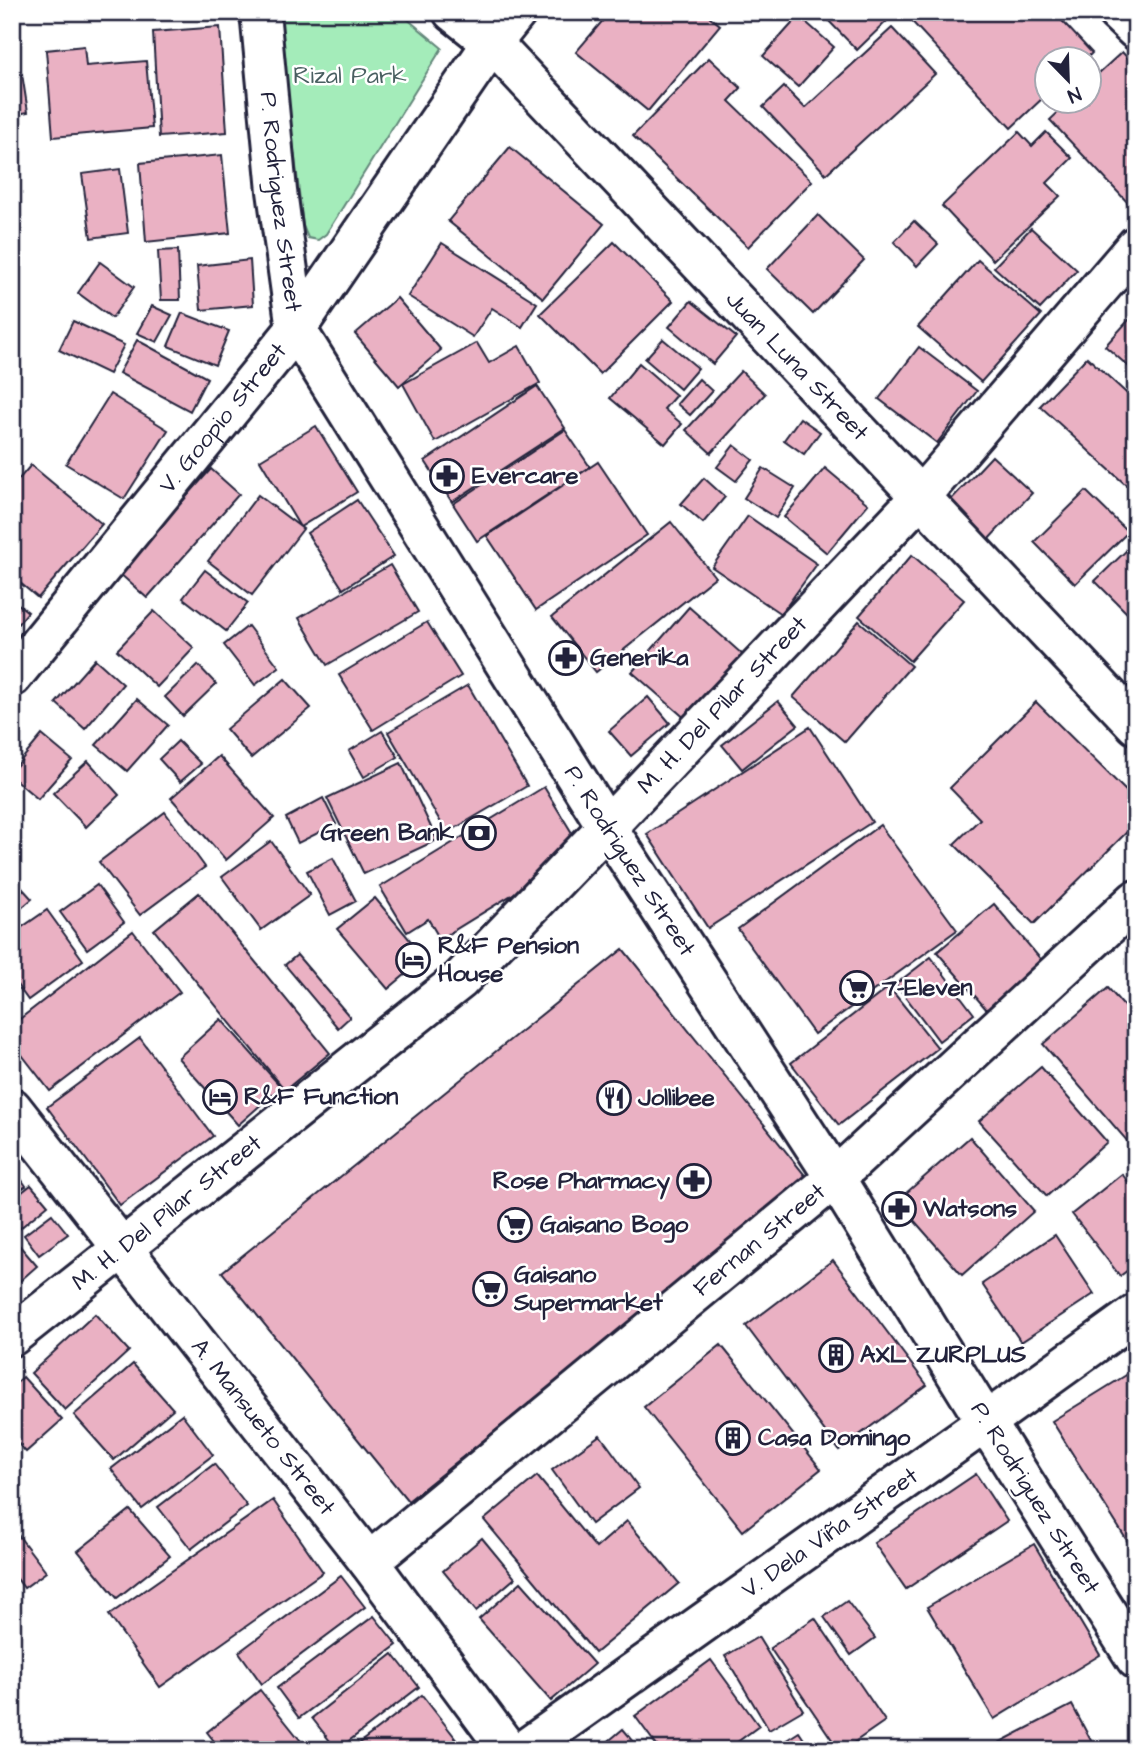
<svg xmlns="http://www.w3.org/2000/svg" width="1148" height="1762" font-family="'Architects Daughter',sans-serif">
<rect width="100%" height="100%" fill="#fff"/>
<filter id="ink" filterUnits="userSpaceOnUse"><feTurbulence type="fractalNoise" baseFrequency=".0143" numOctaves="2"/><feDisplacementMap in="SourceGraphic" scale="14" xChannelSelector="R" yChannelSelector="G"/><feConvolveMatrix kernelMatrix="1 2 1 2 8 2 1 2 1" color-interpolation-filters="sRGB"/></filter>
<g filter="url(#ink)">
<polygon fill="#a4ecba" stroke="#63877a" stroke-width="2" points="278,12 399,12 442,48 326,234 318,240 308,238 303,226"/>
<g fill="#eab1c3" stroke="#22223b" stroke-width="2">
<polygon points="610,12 704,12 720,25 648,111 576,52"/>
<polygon points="828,12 883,12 889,19 857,50 824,16"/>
<polygon points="1054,12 1092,53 1085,60 1046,60 1046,95 1011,128 904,13"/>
<polygon points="799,16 834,47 798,87 763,56"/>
<polygon points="220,27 227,132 159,137 153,32"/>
<polygon points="892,28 935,74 826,174 763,107 784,87 805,108"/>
<polygon points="84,46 86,66 146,61 152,128 53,137 46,50"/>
<polygon points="1122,52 1136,67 1136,197 1129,204 1050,120 1069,102 1088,102 1088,83"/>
<polygon points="709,58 741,88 729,101 812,181 748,247 633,136"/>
<polygon points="22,74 28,112 12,115 12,76"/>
<polygon points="1019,132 1032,146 1046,132 1072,158 1047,183 1060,196 993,260 942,206"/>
<polygon points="510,147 604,224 543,298 448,221"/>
<polygon points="222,155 230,233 146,242 140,163"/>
<polygon points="120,169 128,233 91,238 82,174"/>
<polygon points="818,215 864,260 813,314 767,269"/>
<polygon points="914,221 938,244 917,266 894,242"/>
<polygon points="1031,228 1077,270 1040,309 994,267"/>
<polygon points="614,242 673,301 600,374 540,314"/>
<polygon points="442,243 537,303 522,327 492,308 473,337 408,296"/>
<polygon points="178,250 180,300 161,300 158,251"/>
<polygon points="250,260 253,305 201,310 197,266"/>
<polygon points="978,260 1041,315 981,382 918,327"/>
<polygon points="100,262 134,287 112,318 78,293"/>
<polygon points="397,298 441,350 399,386 355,334"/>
<polygon points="691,301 736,337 713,364 669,327"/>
<polygon points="152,306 172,315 157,342 137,333"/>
<polygon points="1136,312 1136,373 1105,346"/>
<polygon points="182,313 229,331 215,365 168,346"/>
<polygon points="73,321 124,345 109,374 59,350"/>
<polygon points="663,339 698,368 680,389 645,359"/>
<polygon points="137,340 207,378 190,411 119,373"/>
<polygon points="477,343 489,363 519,346 540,383 435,442 403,384"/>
<polygon points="919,347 977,391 937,443 879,399"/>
<polygon points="1087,357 1136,402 1136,474 1126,485 1040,406"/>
<polygon points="639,363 676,395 664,409 682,424 665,444 610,398"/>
<polygon points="741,371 765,394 711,453 686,430"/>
<polygon points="699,379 712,391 690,415 677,404"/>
<polygon points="537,386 565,428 452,502 425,461"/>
<polygon points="110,394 168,430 124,499 66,464"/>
<polygon points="800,418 820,432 804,454 784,440"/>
<polygon points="316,426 357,492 300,527 260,460"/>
<polygon points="565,430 590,467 477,541 453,504"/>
<polygon points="734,445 753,460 736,481 717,467"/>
<polygon points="992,456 1032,493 986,542 946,505"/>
<polygon points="598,462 647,535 536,610 487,536"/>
<polygon points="31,465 102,524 38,598 12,576 12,487"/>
<polygon points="763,468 795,488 776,518 744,498"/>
<polygon points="825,468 868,504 827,553 784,517"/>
<polygon points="211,469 239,494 147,598 119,573"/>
<polygon points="704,478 725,497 703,523 681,504"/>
<polygon points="1086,491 1128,532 1075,584 1034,542"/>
<polygon points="258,495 303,529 252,595 208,561"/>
<polygon points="357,500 394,556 343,589 307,533"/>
<polygon points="748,516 817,564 781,614 712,567"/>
<polygon points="671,522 715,577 596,672 552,617"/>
<polygon points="1136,541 1136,618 1134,620 1095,581"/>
<polygon points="912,555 964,600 910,661 859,616"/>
<polygon points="390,565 418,612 327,665 299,618"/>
<polygon points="205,570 248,603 226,631 183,598"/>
<polygon points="12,599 28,612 12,631"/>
<polygon points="689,607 751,662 695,727 632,672"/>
<polygon points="154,611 194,648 157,687 117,650"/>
<polygon points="859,621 911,666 845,742 793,697"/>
<polygon points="427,622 461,676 373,730 339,675"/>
<polygon points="248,626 279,667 255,685 224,645"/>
<polygon points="95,659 123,684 85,729 56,703"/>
<polygon points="198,665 216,684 183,716 165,697"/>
<polygon points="285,679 311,708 251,758 226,729"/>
<polygon points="468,685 527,786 447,833 388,732"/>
<polygon points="648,697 670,723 631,756 609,731"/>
<polygon points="137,699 168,725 127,771 96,745"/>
<polygon points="778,701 798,725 742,769 722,745"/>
<polygon points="1036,702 1136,801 1136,823 1034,924 954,844 980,819 950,788"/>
<polygon points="810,727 872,822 708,928 647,834"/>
<polygon points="382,731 398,757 364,777 349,751"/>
<polygon points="42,735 72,760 38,799 12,777 12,771"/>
<polygon points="178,741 201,764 180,782 159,759"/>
<polygon points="219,756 274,818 226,860 171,798"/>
<polygon points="88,761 119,795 86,827 53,793"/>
<polygon points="401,763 437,840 364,874 327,798"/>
<polygon points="544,787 583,851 440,939 428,919 407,932 380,887"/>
<polygon points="323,798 336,824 298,843 286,818"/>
<polygon points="165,812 205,867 140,915 99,862"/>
<polygon points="880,825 957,930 814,1034 738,929"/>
<polygon points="271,841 310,895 261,930 222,877"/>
<polygon points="333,858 356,901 330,915 307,871"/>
<polygon points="12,877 32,899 12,916"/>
<polygon points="97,885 124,922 87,949 60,912"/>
<polygon points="199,893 330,1053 285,1090 154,930"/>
<polygon points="375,898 425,958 388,989 337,929"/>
<polygon points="994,904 1043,962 987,1010 937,952"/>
<polygon points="47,910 83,960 28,1000 12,978 12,934"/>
<polygon points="133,931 180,992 50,1091 12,1042 12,1025"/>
<polygon points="623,949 808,1179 408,1501 222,1272"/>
<polygon points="297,955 350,1017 338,1028 285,965"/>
<polygon points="931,957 974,1014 939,1041 896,984"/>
<polygon points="889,987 938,1048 839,1125 791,1063"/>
<polygon points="1108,988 1136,1020 1136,1136 1128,1142 1043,1044"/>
<polygon points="221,1019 281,1087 238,1125 178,1058"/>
<polygon points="140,1038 213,1136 120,1205 47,1107"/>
<polygon points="1041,1067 1107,1142 1047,1196 979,1121"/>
<polygon points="970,1137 1034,1211 962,1275 897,1201"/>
<polygon points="12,1166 26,1186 12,1195"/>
<polygon points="1122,1174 1136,1192 1136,1264 1120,1276 1072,1214"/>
<polygon points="31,1185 48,1205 19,1229 12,1221 12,1200"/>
<polygon points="52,1214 68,1234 39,1255 24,1235"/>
<polygon points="1055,1235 1094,1294 1021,1342 982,1284"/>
<polygon points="12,1237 37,1266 12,1288"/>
<polygon points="833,1260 927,1385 839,1450 746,1326"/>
<polygon points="95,1314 129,1351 65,1410 31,1373"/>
<polygon points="721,1345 821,1469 743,1531 644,1407"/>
<polygon points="133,1364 173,1409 114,1460 74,1415"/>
<polygon points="1136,1369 1136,1555 1052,1421"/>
<polygon points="23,1377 62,1420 26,1452 12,1437 12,1387"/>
<polygon points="182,1414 213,1455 142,1509 111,1469"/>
<polygon points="600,1435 639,1488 591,1524 552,1470"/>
<polygon points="214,1464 247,1506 191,1549 158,1507"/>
<polygon points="976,1474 1007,1521 906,1589 874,1543"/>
<polygon points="537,1476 596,1548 627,1521 679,1583 595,1653 484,1520"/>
<polygon points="273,1500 323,1572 160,1687 109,1615"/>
<polygon points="130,1510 170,1556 117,1598 78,1551"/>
<polygon points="12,1527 46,1572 24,1588 12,1572"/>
<polygon points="482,1538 515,1578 476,1611 443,1571"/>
<polygon points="1034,1544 1100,1655 994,1719 927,1607"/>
<polygon points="341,1576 365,1607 262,1684 239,1652"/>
<polygon points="521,1582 594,1664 551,1701 479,1619"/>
<polygon points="847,1601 875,1638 851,1655 824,1617"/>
<polygon points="374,1616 397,1645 299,1718 277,1688"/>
<polygon points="815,1618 885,1721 843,1750 839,1750 770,1648"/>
<polygon points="758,1637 803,1710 769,1730 725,1656"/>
<polygon points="393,1654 419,1687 337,1750 312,1718"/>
<polygon points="711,1660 759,1726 736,1743 741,1750 660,1750 635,1716"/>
<polygon points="260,1690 308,1750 221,1750 207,1732"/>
<polygon points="422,1695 461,1745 454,1750 350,1750"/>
<polygon points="1072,1705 1096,1750 986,1750 1008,1738"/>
<polygon points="623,1729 641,1750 598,1750"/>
<polygon points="799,1732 811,1750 771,1750"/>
</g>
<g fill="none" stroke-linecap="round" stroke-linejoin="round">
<g stroke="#22223b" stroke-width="44">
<g id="minor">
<path id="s1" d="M 453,12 L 492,43 L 1136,725"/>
<path id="s2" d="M 12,677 L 296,329 L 492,43 L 517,12"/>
<path id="s3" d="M 607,827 L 922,495 L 1136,246"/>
<path id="s4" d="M 369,1562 L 835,1178 L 1136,900"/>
</g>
</g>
<g stroke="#22223b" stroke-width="44">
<g id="tertiary">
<polyline points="1117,12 1136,30"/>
<path id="s5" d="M 12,1108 L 369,1562 L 508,1750"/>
<polyline points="1136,1314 986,1422 1136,1659"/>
<path id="s6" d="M 12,1336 L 460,980 L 607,827"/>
</g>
</g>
<g stroke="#22223b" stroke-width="44">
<g id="secondary">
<path id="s7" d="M 260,12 L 277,191 L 296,329 L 607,827 L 835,1178 L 986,1422 L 524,1750"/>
</g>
</g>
<use href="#minor" stroke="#fff" stroke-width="38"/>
<use href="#tertiary" stroke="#fff" stroke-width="38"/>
<use href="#secondary" stroke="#fff" stroke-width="38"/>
</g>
</g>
<defs>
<g id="pharmacy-ring" transform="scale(1.75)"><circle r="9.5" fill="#fff" stroke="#22223b" stroke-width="1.5"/><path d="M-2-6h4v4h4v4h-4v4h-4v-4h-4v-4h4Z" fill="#22223b"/></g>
<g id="bank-ring" transform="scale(1.75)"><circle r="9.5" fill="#fff" stroke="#22223b" stroke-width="1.5"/><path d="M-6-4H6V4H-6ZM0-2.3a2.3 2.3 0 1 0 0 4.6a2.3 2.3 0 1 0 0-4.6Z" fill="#22223b"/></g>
<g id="hotel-ring" transform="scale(1.75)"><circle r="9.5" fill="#fff" stroke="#22223b" stroke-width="1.5"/><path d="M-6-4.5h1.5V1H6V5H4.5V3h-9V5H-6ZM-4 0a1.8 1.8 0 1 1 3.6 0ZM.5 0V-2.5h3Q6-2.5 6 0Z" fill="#22223b"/></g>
<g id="supermarket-ring" transform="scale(1.75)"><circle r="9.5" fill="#fff" stroke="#22223b" stroke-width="1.5"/><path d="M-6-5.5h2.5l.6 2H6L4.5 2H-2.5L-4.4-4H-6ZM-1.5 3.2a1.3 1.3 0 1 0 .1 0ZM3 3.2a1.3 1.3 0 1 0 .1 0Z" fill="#22223b"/></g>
<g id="restaurant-ring" transform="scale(1.75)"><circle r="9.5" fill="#fff" stroke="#22223b" stroke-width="1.5"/><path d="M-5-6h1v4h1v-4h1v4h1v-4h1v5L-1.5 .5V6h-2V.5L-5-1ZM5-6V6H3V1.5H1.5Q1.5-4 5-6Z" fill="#22223b"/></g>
<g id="building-ring" transform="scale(1.75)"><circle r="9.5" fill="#fff" stroke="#22223b" stroke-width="1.5"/><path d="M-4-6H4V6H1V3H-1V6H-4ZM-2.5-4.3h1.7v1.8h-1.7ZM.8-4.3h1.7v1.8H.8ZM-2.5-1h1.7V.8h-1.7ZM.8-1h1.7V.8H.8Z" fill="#22223b"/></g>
</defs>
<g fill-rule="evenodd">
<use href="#pharmacy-ring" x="447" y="476"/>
<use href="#pharmacy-ring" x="566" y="658"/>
<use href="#bank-ring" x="479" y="833"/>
<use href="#hotel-ring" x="413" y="960"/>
<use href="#supermarket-ring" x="857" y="988"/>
<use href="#hotel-ring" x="220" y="1097"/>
<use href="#restaurant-ring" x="614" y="1098"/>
<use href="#pharmacy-ring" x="694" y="1181"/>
<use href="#pharmacy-ring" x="899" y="1209"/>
<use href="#supermarket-ring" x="515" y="1225"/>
<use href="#supermarket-ring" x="490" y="1289"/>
<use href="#building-ring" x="836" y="1355"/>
<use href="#building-ring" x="733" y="1438"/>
</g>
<g text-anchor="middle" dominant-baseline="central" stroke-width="5" stroke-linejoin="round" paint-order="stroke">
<g font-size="24" fill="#495f61" stroke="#fff">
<text x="350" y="76">Rizal Park</text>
</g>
<g font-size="24" fill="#22223b" stroke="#fff">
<text stroke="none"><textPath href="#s7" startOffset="191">P. Rodriguez Street</textPath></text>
<text stroke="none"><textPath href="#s1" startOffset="494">Juan Luna Street</textPath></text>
<text stroke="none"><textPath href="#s2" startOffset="334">V. Goopio Street</textPath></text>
<text stroke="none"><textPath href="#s3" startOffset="168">M. H. Del Pilar Street</textPath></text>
<text stroke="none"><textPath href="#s7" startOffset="947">P. Rodriguez Street</textPath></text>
<text stroke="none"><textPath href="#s6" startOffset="198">M. H. Del Pilar Street</textPath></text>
<text stroke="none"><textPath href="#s4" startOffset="506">Fernan Street</textPath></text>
<text stroke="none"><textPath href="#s5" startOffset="406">A. Mansueto Street</textPath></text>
<text transform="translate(1035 1498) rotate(58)">P. Rodriguez Street</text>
<text transform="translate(830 1533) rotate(-35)">V. Dela Viña Street</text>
</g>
<g font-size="24" font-weight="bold" fill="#22223b" stroke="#fff" text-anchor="start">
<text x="472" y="476">Evercare</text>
<text x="590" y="658">Generika</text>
<text x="454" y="833" text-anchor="end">Green Bank</text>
<text x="438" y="946">R&amp;F Pension<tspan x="438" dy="28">House</tspan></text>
<text x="882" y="988">7-Eleven</text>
<text x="244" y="1097">R&amp;F Function</text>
<text x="638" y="1098">Jollibee</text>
<text x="670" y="1181" text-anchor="end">Rose Pharmacy</text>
<text x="923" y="1209">Watsons</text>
<text x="540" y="1225">Gaisano Bogo</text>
<text x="514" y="1275">Gaisano<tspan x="514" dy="28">Supermarket</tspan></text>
<text x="860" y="1355">AXL ZURPLUS</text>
<text x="758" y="1438">Casa Domingo</text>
</g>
</g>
<rect width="1148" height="1762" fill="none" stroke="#fff" stroke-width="42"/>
<rect x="21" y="21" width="1106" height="1720" fill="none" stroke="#22223b" stroke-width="2.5" filter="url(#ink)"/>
<g transform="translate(1068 80) rotate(157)"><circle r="33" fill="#ffffff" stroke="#a7a7b1" stroke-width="2"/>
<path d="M0-5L12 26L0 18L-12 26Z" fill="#22223b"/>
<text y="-10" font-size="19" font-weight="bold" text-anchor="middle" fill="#22223b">N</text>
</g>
</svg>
